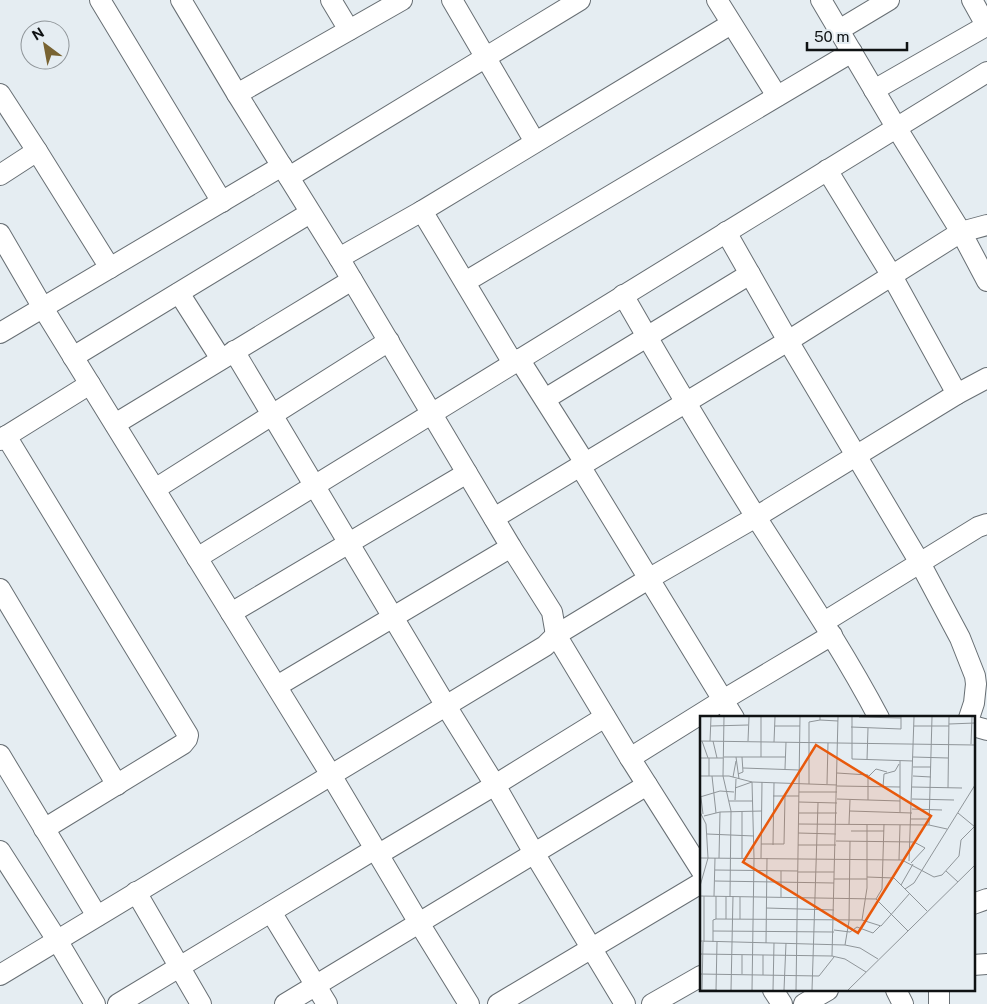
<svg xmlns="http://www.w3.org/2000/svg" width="987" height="1004" font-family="'Public Sans',sans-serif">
<rect width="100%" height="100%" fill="#e5edf2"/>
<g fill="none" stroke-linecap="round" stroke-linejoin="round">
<g stroke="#686f74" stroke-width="22">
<g id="minor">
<polyline points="100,0 222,202"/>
<polyline points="181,0 237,94 339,258 511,547 552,612 556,635 630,758 701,870"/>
<polyline points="331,0 349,30"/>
<polyline points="452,0 535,142"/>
<polyline points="717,0 777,96"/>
<polyline points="821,0 896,127 961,232 987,281"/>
<polyline points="972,0 987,27"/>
<polyline points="839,30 889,0"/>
<polyline points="874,90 986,26"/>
<polyline points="0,94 37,151 110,268"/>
<polyline points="237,94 402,0"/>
<polyline points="827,170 892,276 957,394"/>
<polyline points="0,175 37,151"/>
<polyline points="289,177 580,0"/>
<polyline points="422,211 513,363"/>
<polyline points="726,232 788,341 920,563 960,638 975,676 976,684 974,703 969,718"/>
<polyline points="0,234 43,308 331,775 419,923 469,1004"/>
<polyline points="339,258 422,211 731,24"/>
<polyline points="465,282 852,52"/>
<polyline points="179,293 221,359"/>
<path d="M 623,295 C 666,370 710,444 756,517 C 798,583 842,648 879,718"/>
<polyline points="0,333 282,166"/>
<polyline points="234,351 446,706 495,785 534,853 625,1004"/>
<polyline points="73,357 310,213"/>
<polyline points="519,359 585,463"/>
<polyline points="545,399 750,274"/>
<polyline points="115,424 352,280"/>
<polyline points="6,436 188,735 187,739 183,744 44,829"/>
<polyline points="0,440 90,384"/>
<polyline points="580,466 734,718"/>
<polyline points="155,489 389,341"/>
<polyline points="494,518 788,341 961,232 987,225"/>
<polyline points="197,558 987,72"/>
<polyline points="0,589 117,785"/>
<polyline points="231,613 467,473"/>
<polyline points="824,622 978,527 987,524"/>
<polyline points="277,686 511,547"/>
<polyline points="973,726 987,730"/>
<polyline points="0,755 97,916"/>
<polyline points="630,758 723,700 832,635"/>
<polyline points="0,851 57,940 95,1004"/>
<polyline points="379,854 495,785 605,717"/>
<polyline points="136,892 201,1004"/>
<polyline points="973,904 987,899"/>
<polyline points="271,912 327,1004"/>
<polyline points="973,965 987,964"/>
<polyline points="0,975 545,646 556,635 650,578 756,517 957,394 987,378"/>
<polyline points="773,990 782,1004"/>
<polyline points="896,990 903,1004"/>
<polyline points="939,990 939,1004"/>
<polyline points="118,1004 375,849"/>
<polyline points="285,1004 647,785"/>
<polyline points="498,1004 701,883"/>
<polyline points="652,1004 701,976"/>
<polyline points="804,1004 828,990"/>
</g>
</g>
<use href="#minor" stroke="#fff" stroke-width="20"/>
</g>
<g transform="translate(700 716)">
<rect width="275" height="275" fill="#e5edf2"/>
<path fill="none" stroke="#8f9599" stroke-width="1" d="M 24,1 L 23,60 L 31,95 L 30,180M 120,1 L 120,4 L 138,5M 152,1 L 152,43 L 213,45M 159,1 L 201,2M 249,8 L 275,7M 11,10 L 48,9M 75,10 L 100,10M 214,10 L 249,10M 151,11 L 201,13 L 201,1M 0,25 L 275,29M 2,25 L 8,42M 10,25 L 11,1M 13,25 L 17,42M 48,25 L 49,1M 74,26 L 75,1M 271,28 L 272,1M 24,41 L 85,41M 36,41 L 39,63M 61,41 L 61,1M 213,41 L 248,42M 0,42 L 23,42M 167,44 L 168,12M 213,51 L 231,51M 43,52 L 99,54M 85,53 L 86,26M 137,57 L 168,59 L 168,84M 38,58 L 43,56 L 42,41M 0,60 L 29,60 L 52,66 L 137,69M 9,60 L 9,42M 12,60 L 16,97M 169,60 L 176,53 L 187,56M 213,60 L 231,61M 33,61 L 36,45M 52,66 L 54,142 L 52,274M 109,68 L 109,6 L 120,4M 127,68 L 128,27M 137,70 L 200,71M 183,71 L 184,58 L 195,55 L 199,48M 212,71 L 262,72M 35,72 L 52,66M 248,72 L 249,1M 0,74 L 3,98M 99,76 L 137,76M 73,80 L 99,80M 0,81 L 20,75 L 34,76M 137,83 L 200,85M 212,83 L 254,84M 35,84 L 36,63M 29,85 L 53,85M 99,86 L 137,87M 212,93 L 242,94M 150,95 L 212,97M 0,96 L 6,108 L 8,142 L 0,170M 200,96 L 200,45M 99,97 L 137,97M 258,97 L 275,111M 4,100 L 20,96 L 62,95M 211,103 L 229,103M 98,108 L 229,109 L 247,113M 149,108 L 150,84M 229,109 L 232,1M 151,115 L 184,115M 98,117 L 136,118M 7,118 L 54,120M 136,125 L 214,126 L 225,132 L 211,147M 61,128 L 84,128 L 85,80M 73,129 L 74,67M 98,129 L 136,129M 0,142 L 202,144 L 234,161 L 242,159 L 259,140 L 261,124 L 274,111M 19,142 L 20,96M 42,142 L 42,95M 61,142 L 62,66M 199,144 L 200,109M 209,145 L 214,1M 15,154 L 98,155M 246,155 L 258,166M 98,156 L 134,156M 167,161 L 194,162 L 227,195M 134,163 L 167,163M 15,165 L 134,167M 201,169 L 213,148M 205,173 L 214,167 L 275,69M 0,180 L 176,183 L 208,215M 14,180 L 15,142M 81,181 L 81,155M 176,183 L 182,173 L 184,108M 66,192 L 134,194M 16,203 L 16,180M 26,203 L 26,180M 40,203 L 40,181M 162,204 L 167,172 L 167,108M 134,214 L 150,216 L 157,211 L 173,217 L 180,210M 13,215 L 134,216M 0,225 L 145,229 L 160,232 L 178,243M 4,226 L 4,180M 13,226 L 13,204 L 16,203 L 162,204 L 181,210 L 210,177M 66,227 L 67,142M 145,229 L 149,205 L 150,125M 0,238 L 132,240 L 145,243 L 166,256M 42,239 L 42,258M 132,240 L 138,1M 0,258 L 119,260 L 134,241M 63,259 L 63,239M 1,274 L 17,274M 2,274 L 3,226M 16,274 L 17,226M 31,274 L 33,180M 73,274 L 74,227M 84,274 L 86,227M 96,274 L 100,1M 112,274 L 118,87M 148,274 L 275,149"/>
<path fill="#e8590c" fill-opacity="0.15" stroke="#e8590c" stroke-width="2.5" d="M 116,29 L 231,100 L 158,217 L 43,146 Z"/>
<rect width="275" height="275" fill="none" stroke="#0f1213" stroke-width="2.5"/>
</g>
<g transform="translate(45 45) rotate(328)"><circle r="24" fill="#e5edf2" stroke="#8f9599"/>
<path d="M0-4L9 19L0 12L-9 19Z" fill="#786332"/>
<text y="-8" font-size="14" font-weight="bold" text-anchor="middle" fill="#0f1213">N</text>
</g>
<path d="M807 42v8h100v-8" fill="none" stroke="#0f1213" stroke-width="2.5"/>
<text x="814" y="42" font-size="15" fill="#0f1213" stroke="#e5edf2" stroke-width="4" paint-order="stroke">50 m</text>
</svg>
